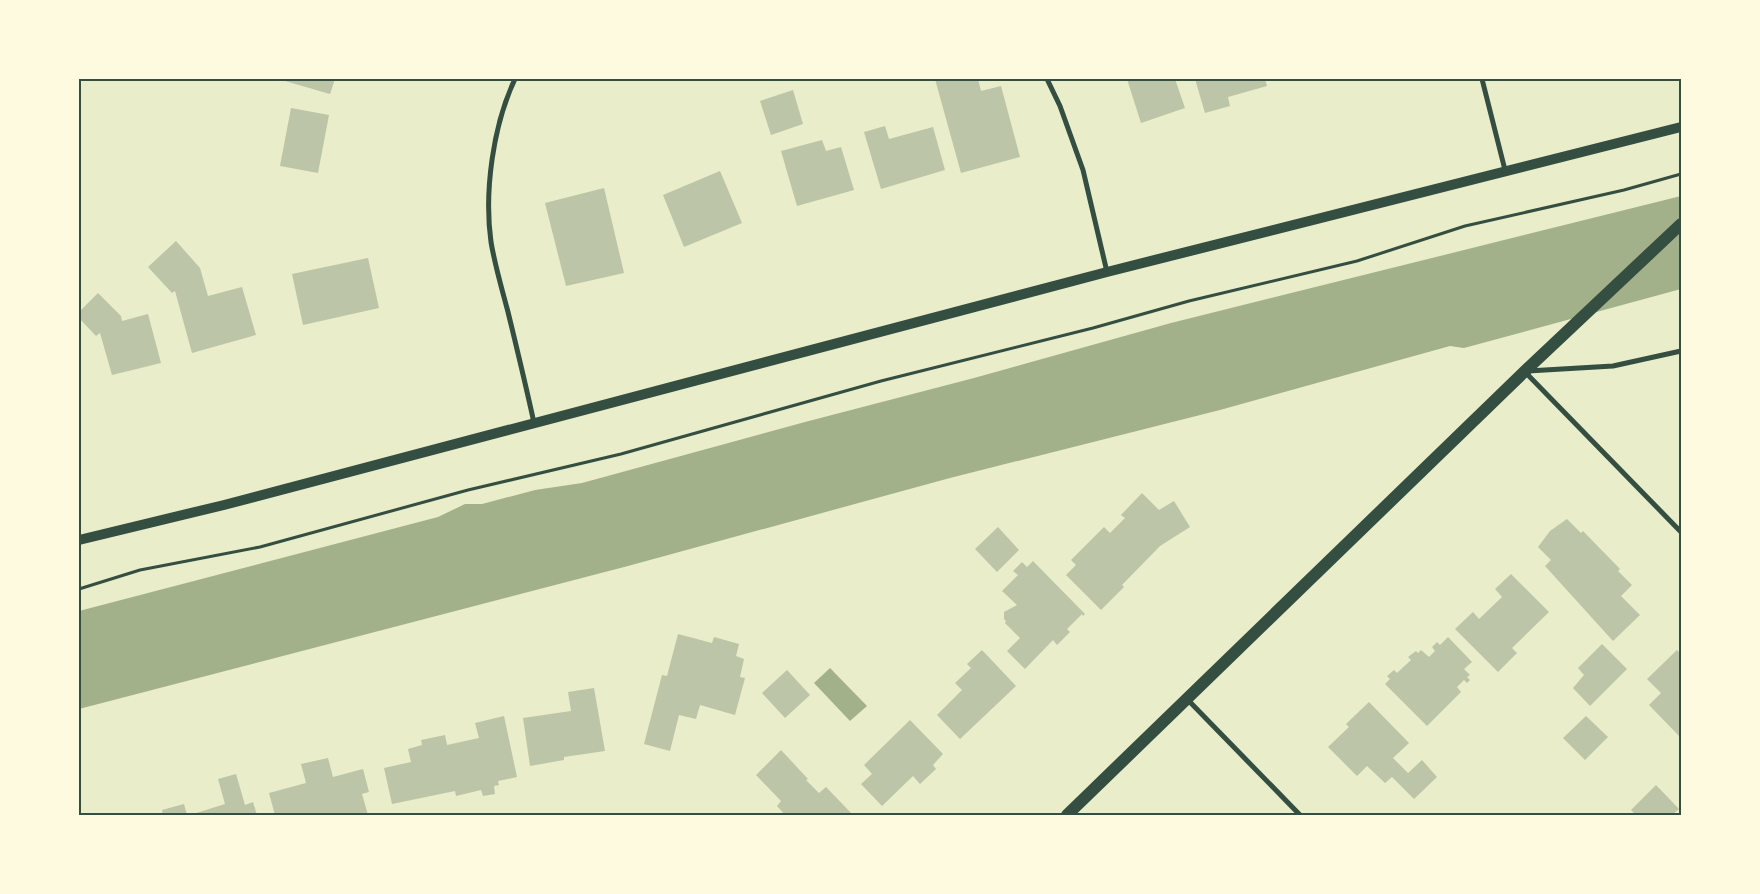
<svg xmlns="http://www.w3.org/2000/svg" width="1760" height="894" font-family="'Zilla Slab',serif">
<rect width="100%" height="100%" fill="#e9edc9"/>
<g fill="#a3b18a">
<polygon points="1681,196 1681,289 1464,348 1450,346 1220,410 950,478 628,566 79,709 79,611 438,517 465,504 482,504 535,490 582,483 805,422 974,378 1171,323"/>
<polygon points="830,668 867,706 850,721 814,683"/>
</g>
<g fill="#bcc5a7">
<polygon points="278,79 335,79 330,94"/>
<polygon points="935,79 978,79 981,91 1001,86 1020,157 961,173"/>
<polygon points="1127,79 1175,79 1185,108 1141,123"/>
<polygon points="1195,79 1265,79 1267,86 1228,97 1230,106 1205,113"/>
<polygon points="793,90 803,124 771,135 760,101"/>
<polygon points="291,108 329,115 318,173 280,166"/>
<polygon points="885,126 889,139 933,127 945,170 881,189 864,132"/>
<polygon points="822,140 826,151 841,147 854,190 797,206 781,151"/>
<polygon points="720,171 742,223 684,247 663,195"/>
<polygon points="604,188 624,273 566,286 545,203"/>
<polygon points="176,241 200,268 208,296 242,287 256,335 192,353 175,291 172,293 148,267"/>
<polygon points="368,258 379,308 303,325 292,274"/>
<polygon points="98,293 121,316 122,321 148,314 161,363 112,375 100,333 96,336 79,318 79,312"/>
<polygon points="1142,493 1159,510 1174,501 1190,527 1160,546 1122,585 1124,587 1101,610 1066,575 1076,565 1071,560 1104,527 1110,533 1125,518 1121,515"/>
<polygon points="1567,519 1581,533 1583,531 1620,569 1618,571 1632,585 1621,596 1640,615 1613,641 1545,566 1551,560 1538,547 1550,531"/>
<polygon points="998,527 1019,550 997,572 975,549"/>
<polygon points="1033,561 1085,614 1083,616 1082,614 1067,629 1070,632 1057,645 1053,640 1025,669 1007,651 1020,638 1005,623 1006,621 1004,619 1004,612 1017,605 1002,591 1018,575 1013,571 1022,562 1027,567"/>
<polygon points="1511,574 1549,612 1512,648 1517,653 1498,672 1455,629 1473,612 1479,619 1502,597 1495,589"/>
<polygon points="678,634 712,643 714,637 739,644 736,656 744,659 740,677 745,678 735,715 700,705 696,719 679,715 670,751 644,744 662,675 667,676"/>
<polygon points="1448,637 1472,662 1464,669 1470,675 1467,677 1470,680 1467,683 1464,680 1457,687 1461,692 1427,726 1385,684 1390,679 1387,676 1394,670 1397,673 1411,660 1408,657 1416,651 1418,653 1421,650 1429,657 1435,651 1432,647 1437,642 1440,645"/>
<polygon points="1602,644 1627,669 1590,706 1573,688 1584,675 1578,668"/>
<polygon points="982,650 1016,686 960,739 937,715 962,690 955,683 971,668 967,664"/>
<polygon points="1677,650 1681,654 1681,738 1649,705 1661,693 1647,679"/>
<polygon points="787,670 810,695 785,718 762,693"/>
<polygon points="594,688 605,751 564,757 564,760 530,766 523,718 571,711 568,692"/>
<polygon points="1369,702 1409,743 1393,758 1408,773 1422,760 1437,777 1414,799 1392,777 1385,783 1367,766 1357,776 1328,747 1349,727 1346,724"/>
<polygon points="504,716 517,777 498,781 499,785 494,786 495,794 483,796 481,790 456,796 455,791 392,804 384,768 411,762 408,749 422,745 421,740 445,735 447,745 479,738 475,723"/>
<polygon points="1586,716 1608,737 1585,760 1563,738"/>
<polygon points="910,720 943,754 933,765 936,769 920,784 913,776 882,806 861,784 872,774 864,765"/>
<polygon points="781,750 808,779 806,780 819,793 826,787 853,815 785,815 777,806 781,801 756,775"/>
<polygon points="328,758 333,777 363,769 369,792 362,794 368,815 275,815 269,793 306,783 301,764"/>
<polygon points="236,774 245,805 253,802 257,815 190,815 225,804 218,779"/>
<polygon points="1656,785 1679,809 1672,815 1636,815 1631,810"/>
<polygon points="184,804 187,815 163,815 162,810"/>
</g>
<g fill="none" stroke-linecap="round" stroke-linejoin="round">
<polyline stroke="#344e41" stroke-width="3" points="79,589 140,570 260,547 468,490 621,454 881,381 1093,328 1189,301 1357,261 1465,226 1624,190 1681,174"/>
<g stroke="#344e41" stroke-width="5">
<path d="M 515,79 C 493,125 484,192 491,242 C 495,266 502,289 508,312 C 517,349 526,386 534,423"/>
<polyline points="1047,79 1060,106 1083,170 1107,272"/>
<polyline points="1482,79 1505,170"/>
<polyline points="1528,371 1613,366 1681,351"/>
<polyline points="1525,372 1681,532"/>
<polyline points="1187,699 1300,815"/>
</g>
<polyline stroke="#344e41" stroke-width="10" points="79,540 224,505 1107,272 1681,127"/>
<polyline stroke="#344e41" stroke-width="12" points="1067,815 1525,371 1681,224"/>
</g>
<rect width="1760" height="894" fill="none" stroke="#fefae0" stroke-width="160"/>
<rect x="80" y="80" width="1600" height="734" fill="none" stroke="#344e41" stroke-width="2"/>
</svg>
